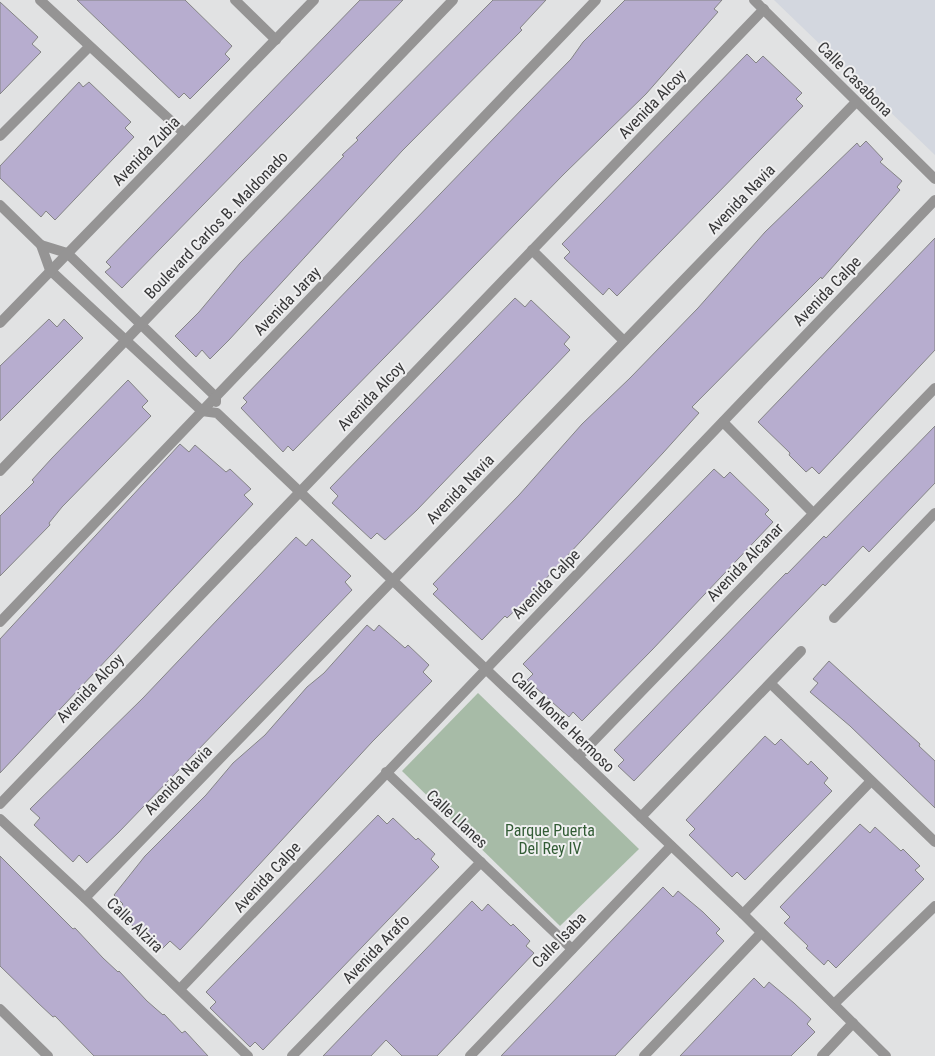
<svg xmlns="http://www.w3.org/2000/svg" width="935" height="1056" font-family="'Roboto Condensed',sans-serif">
<rect width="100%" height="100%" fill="#e1e2e3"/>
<polygon fill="#d3d7df" points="774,0 935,0 935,155"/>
<polygon fill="#a7bba7" points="478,693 639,849 560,926 402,771"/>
<g fill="#b7adcf" stroke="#848485">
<polygon points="77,0 185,0 232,46 225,54 230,59 190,99 184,93 179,98"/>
<polygon points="360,0 403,0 122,288 105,272 111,267 106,262"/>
<polygon points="493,0 546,0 520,28 522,30 402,151 229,340 210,359 202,350 196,357 175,336 199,312 240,263 344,156 342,155 358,140 356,138"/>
<polygon points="625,0 722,0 714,9 718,12 646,94 564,174 293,451 288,446 283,452 241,408 247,402 243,398 526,105 571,59 583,42"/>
<polygon points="0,2 38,37 32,44 41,52 0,94"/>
<polygon points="747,54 756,63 763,56 802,93 796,99 803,106 617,296 609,288 603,295 564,258 570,252 562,244"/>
<polygon points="79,82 83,87 89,82 131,122 125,128 134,137 55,220 46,211 41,217 0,178 0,166"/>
<polygon points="866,141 883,159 880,162 902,181 897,187 900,190 822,279 821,277 806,292 692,407 699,413 663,453 527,599 507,618 505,616 482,640 433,594 438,589 433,584 519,495 582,424 630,378 698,308 765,232 857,143 860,147"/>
<polygon points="935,238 935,350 819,474 812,467 806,472 789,455 790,453 758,422"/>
<polygon points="515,298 525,307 531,300 570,337 564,344 570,350 417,510 385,540 377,533 371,539 332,503 338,496 330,488"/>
<polygon points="49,319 57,327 64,319 83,338 0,421 0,366"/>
<polygon points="128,380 148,401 142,407 151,416 62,507 49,523 50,525 0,576 0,516 34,482 32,480 52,458"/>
<polygon points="935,426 935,483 869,552 863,546 825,586 823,584 634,781 618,766 624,760 614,750 786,573 787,574 824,536 826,538"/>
<polygon points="180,444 189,452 195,445 226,472 230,469 251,489 244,495 253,504 0,773 0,639"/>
<polygon points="714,469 724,478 730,472 769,510 765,514 773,522 652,650 582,721 573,712 569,717 527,680 533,674 523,664"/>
<polygon points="296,537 306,546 312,539 351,576 345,582 352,590 119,832 87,863 79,855 73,862 34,825 40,818 30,809 143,698"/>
<polygon points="367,625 374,631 379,625 405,648 408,645 429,665 423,672 432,681 372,742 199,930 180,950 170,941 162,949 136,924 134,927 117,911 123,904 114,895 145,856 206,795 233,763 265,735 307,687 324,673"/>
<polygon points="829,661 920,744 919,746 935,761 935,808 850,726 810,692 818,683 813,679"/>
<polygon points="765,736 775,745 781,739 808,765 811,761 828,778 824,783 832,791 745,880 737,872 732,877 689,835 695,829 686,820"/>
<polygon points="378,815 387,824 393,818 416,840 418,838 435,854 431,859 439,867 263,1050 255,1042 250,1047 210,1008 216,1002 206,992"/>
<polygon points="860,824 870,833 875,827 901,851 903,849 920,866 915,870 924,879 836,968 828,960 824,965 806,948 808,946 784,923 790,917 780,907"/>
<polygon points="0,856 73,929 75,928 103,958 118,972 119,971 147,1001 163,1015 164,1014 182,1033 185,1031 208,1056 94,1056 55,1016 53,1017 38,1003 0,966"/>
<polygon points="663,887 673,897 678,891 703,912 720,929 716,933 724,941 615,1056 501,1056"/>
<polygon points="472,901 482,911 488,904 511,926 513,924 530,941 526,946 534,953 455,1037 437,1056 402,1056 386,1040 371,1056 323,1056"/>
<polygon points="754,978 764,988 769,982 794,1003 811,1019 807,1024 815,1032 791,1056 680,1056"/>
</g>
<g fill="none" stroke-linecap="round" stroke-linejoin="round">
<g stroke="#959494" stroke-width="10">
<polyline points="40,0 184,133"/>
<polyline points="235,0 276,40"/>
<polyline points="754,0 935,179"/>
<polyline points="0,136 89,47"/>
<polyline points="0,205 41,245 50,270 202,411 217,413 743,914 886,1056"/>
<polyline points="41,245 67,253 216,397 216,402"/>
<polyline points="532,250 624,341"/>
<polyline points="0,323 314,0"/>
<polyline points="723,422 813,513"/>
<polyline points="0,471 453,0"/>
<polyline points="834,618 935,513"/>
<polyline points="0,622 596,0"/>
<polyline points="771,684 935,842"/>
<polyline points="578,757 935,388"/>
<polyline points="386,772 572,949"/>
<polyline points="0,804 764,9"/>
<polyline points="641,817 801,651"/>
<polyline points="0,819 85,898 248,1056"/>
<polyline points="85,898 856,102"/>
<polyline points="743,914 871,781"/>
<polyline points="180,989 935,200"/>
<polyline points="834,1004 935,906"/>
<polyline points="0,1009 48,1056"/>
<polyline points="292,1056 481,862"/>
<polyline points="470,1056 671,846"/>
<polyline points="644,1056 761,933"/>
<polyline points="822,1056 853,1023"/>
</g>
</g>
<g text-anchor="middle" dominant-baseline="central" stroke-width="4" stroke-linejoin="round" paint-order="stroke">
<g font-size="16" fill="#373738" stroke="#efeff0">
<text transform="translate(855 79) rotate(45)">Calle Casabona</text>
<text transform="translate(652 104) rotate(-46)">Avenida Alcoy</text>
<text transform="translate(146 151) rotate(-46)">Avenida Zubia</text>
<text transform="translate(741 199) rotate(-46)">Avenida Navia</text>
<text transform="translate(216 225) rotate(-46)">Boulevard Carlos B. Maldonado</text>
<text transform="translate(827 291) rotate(-46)">Avenida Calpe</text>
<text transform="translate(287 301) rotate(-46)">Avenida Jaray</text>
<text transform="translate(371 396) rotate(-46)">Avenida Alcoy</text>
<text transform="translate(460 489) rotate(-46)">Avenida Navia</text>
<text transform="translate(745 562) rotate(-46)">Avenida Alcanar</text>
<text transform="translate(546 584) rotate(-46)">Avenida Calpe</text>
<text transform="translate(90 688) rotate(-46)">Avenida Alcoy</text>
<text transform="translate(563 722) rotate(44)">Calle Monte Hermoso</text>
<text transform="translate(178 780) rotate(-46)">Avenida Navia</text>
<text transform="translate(457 819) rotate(43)">Calle Llanes</text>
<text transform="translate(267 877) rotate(-47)">Avenida Calpe</text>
<text transform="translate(135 925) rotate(44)">Calle Alzira</text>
<text transform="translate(559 940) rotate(-46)">Calle Isaba</text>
<text transform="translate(376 949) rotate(-46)">Avenida Arafo</text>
</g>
<g font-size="16" fill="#325c35" stroke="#efeff0">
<text x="550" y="830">Parque Puerta<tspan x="550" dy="18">Del Rey IV</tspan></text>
</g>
</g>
</svg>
